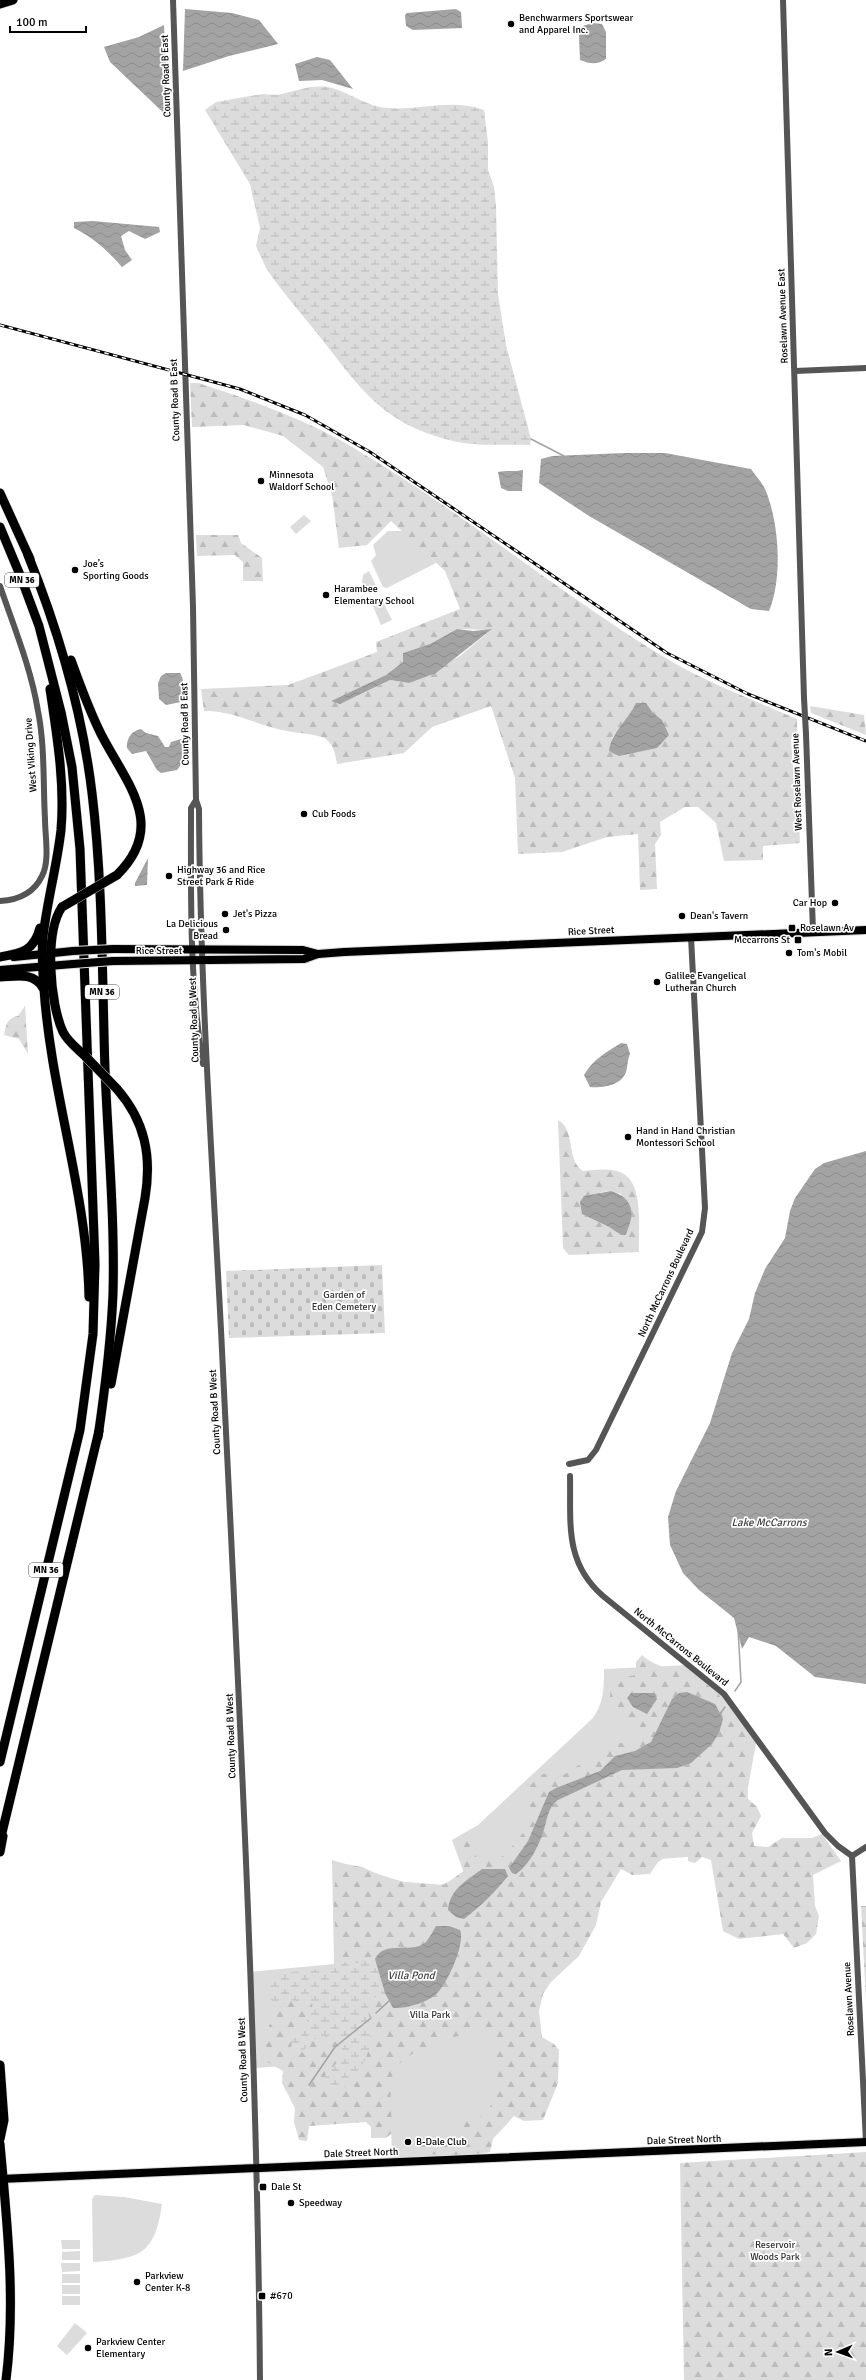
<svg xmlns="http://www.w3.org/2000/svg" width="866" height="2380" font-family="Signika,sans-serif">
<defs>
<pattern id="forest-firs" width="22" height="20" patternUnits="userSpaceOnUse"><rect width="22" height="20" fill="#dcdcdc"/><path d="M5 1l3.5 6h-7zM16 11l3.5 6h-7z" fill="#bbb"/></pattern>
<pattern id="wetland-marsh" width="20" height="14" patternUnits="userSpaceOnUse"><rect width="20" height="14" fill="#dcdcdc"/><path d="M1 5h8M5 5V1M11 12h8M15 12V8" fill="none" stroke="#bbb"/></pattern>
<pattern id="cemetery-stones" width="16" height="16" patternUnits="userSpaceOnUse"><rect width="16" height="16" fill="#dcdcdc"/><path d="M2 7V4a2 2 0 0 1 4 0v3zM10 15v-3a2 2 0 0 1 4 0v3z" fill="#bbb"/></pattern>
<pattern id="water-waves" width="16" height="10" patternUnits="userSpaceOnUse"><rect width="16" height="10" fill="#a3a3a3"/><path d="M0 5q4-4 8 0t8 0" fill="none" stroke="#8b8b8b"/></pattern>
</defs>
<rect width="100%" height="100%" fill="#fff"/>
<g fill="#dcdcdc">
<polygon points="304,515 311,521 296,534 290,527"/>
<polygon points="388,531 404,531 436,563 387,588 383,587 371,561 376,555 373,545"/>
<polygon points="369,571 377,588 368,591 362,583 363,575"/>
<polygon points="382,600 392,620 381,625 372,604"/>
<path d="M 689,1665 L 715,1686 L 757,1738 L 736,1853 L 599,1864 L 597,1920 L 537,1982 L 538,2075 L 479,2158 L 392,2162 L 391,2120 L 333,2063 L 254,2068 L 250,1972 L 334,1964 L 332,1860 L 407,1883 L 437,1886 L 465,1876 L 452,1840 L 478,1825 L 593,1718 C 604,1702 604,1688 604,1669 Z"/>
<path d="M 95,2195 L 124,2197 L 162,2204 C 155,2253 141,2259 93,2262 L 92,2199 Z"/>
<polygon points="61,2240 80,2240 80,2249 62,2249"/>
<polygon points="80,2251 80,2260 62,2260 62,2252"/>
<polygon points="61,2263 80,2263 80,2271 62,2272"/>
<rect x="62" y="2274" width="18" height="9"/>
<rect x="62" y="2285" width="18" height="9"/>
<rect x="62" y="2296" width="18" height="9"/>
<polygon points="75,2323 87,2333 67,2355 57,2346"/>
</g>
<g fill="url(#forest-firs)" fill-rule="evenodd">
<path d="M 190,383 L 198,383 C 251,400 304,419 352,447 C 458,509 554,589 659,654 C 702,681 751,699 797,719 L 797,735 L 791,739 L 795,798 L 798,800 L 800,843 L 763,846 L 763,860 L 724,861 L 716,823 L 698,807 L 685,807 L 660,822 L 661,835 L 655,844 L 657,889 L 640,890 L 638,834 L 607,837 L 562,852 L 518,854 L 515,778 L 491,706 L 432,727 L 404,753 L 337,764 C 335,754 334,745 326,739 C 319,734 295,733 287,731 C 258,726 233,710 204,711 L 201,689 L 288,685 L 377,652 L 376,642 L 460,609 L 445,571 L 391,521 L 367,545 L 339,548 L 332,495 L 323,467 L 283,436 L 244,425 L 192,427 ZM 457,629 L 491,630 L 460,656 L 409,683 L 390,680 L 355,697 L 331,701 L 386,675 L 403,662 L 403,653 L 430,644 ZM 646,703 L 653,714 L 662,720 L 611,739 L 631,714 Z"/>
<polygon points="196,535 238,535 241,543 262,558 263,581 243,581 243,562 235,555 197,556"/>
<polygon points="810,706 864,715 866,735 811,713"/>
<path d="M 25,1006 L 28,1054 L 19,1039 L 4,1035 C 6,1025 7,1018 18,1016 Z"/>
<path d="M 558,1120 C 577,1131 565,1159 583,1171 C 595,1170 608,1168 620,1172 C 645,1181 638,1230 639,1252 L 569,1255 L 563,1248 ZM 611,1191 L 621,1194 L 630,1223 L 621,1235 L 609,1227 L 582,1214 L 601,1192 Z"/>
<path d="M 642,1655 C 650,1663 660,1664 667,1671 L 682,1667 L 716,1691 L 749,1738 C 744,1757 748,1779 748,1799 L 757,1807 L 761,1816 L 752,1833 L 754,1846 L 768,1847 L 782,1838 L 812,1838 L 822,1834 L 841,1861 L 813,1875 L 815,1906 L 819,1916 L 816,1934 L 807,1943 L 794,1948 L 783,1934 L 739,1939 L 723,1931 L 711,1860 L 702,1857 L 695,1863 L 688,1861 L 688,1853 L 679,1848 L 658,1862 L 650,1874 L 632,1875 L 621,1869 L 601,1902 L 596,1925 L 579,1956 L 551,1982 L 543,1994 L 539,2011 L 542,2037 L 554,2044 L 559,2050 L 558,2083 L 543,2120 L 524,2121 L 514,2116 L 493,2139 L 490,2152 C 468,2155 440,2161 420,2149 L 422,2138 L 460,2140 L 472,2138 L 469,2132 L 454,2130 L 453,2124 C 462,2121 476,2120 483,2115 C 502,2103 501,2045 487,2029 C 463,2034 397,2049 392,2077 C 389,2095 392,2115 392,2133 L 386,2138 L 371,2138 L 371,2127 L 366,2122 L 309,2126 L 307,2141 L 299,2140 L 294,2122 L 295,2108 L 282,2083 L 283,2071 L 264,2060 C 264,2032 268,2020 289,2000 L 313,2004 L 307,2022 L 293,2034 L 300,2054 L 314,2039 L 332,2035 L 345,2043 L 337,2063 L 325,2076 L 345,2087 L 364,2061 L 368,2003 L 372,1997 L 387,1998 L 390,2005 L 463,1937 L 460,1930 L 464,1919 L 489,1899 L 512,1873 L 516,1874 C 537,1852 541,1832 552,1805 L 622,1770 L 677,1768 L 701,1755 L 712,1744 L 719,1733 L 723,1719 L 715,1704 L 687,1692 L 667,1709 L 651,1742 L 644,1747 L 611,1760 L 600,1771 L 549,1792 L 528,1841 L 509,1868 L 482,1869 L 457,1887 L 449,1902 L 442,1926 L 436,1926 C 433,1931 430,1938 426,1942 C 411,1955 386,1939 375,1959 L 357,1963 L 341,1962 C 335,1933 329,1891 340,1863 L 362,1867 L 394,1881 L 444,1885 L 465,1870 L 460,1852 L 461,1842 L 468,1839 C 475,1845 473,1855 480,1862 L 498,1859 L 507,1853 L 527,1828 L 530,1814 L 526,1803 L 529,1787 L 541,1774 L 551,1774 L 559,1778 L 583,1762 L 589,1761 L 619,1743 L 632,1742 L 642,1729 L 609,1707 L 611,1686 L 614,1678 L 636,1675 L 636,1662 ZM 627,1698 L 657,1699 L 647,1714 Z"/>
<polygon points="861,1906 866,1906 866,2001"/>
<polygon points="866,2152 866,2380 684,2380 680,2163"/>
</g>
<g fill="url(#wetland-marsh)">
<path d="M 310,87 C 315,87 322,86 328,87 C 346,91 362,103 380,107 C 415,113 449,97 484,110 L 488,142 L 488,170 L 494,187 L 496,206 L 498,294 L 506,345 L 531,439 L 530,445 C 503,444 475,447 449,440 C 382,423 360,388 320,337 C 302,314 282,292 266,268 L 256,246 L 260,228 L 250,184 L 205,110 L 216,102 L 262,94 L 277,95 Z"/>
<polygon points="375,1959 387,1998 372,1997 368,2003 371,2042 365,2061 346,2087 334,2092 328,2088 325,2076 337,2063 344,2043 331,2035 314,2039 300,2054 291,2049 293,2033 307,2022 313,2004 289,2000 277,2011 269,1996 271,1981 281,1973 337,1968 341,1962 357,1963"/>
</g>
<polygon fill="url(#cemetery-stones)" points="382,1265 385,1333 229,1338 226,1271"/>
<g fill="url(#water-waves)">
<polygon points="185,9 232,13 259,20 278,44 229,56 183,71"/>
<polygon points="456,9 461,12 462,28 413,30 406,26 405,15 407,13"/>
<path d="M 592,23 L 602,24 L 606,32 L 606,59 C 597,65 590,64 580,60 L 579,36 L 583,26 Z"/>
<polygon points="164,25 168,117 110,62 104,47 139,37"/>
<polygon points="317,57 330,60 353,89 322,80 299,81 295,64"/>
<path d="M 93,221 L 159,227 L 160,232 L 145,239 L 129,231 L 121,236 L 125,250 L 132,260 L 122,267 C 108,251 94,238 74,228 L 74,222 Z"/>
<path d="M 625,453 L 665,453 L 751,469 C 755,475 762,482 765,489 C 779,521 783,578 769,611 L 751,609 L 589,516 L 539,483 L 541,459 L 552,456 Z"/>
<path d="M 523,470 L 522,491 L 508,491 L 501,488 L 498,472 C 506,470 514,472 523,470 Z"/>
<polygon points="457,629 473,631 492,629 436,673 409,683 390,680 340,704 331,701 386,675 403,662 403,653 430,644"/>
<path d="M 166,673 L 180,673 C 185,680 184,694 181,702 L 166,705 L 159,699 L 158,683 L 161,676 Z"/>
<path d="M 636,703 L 646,703 L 653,713 L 662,720 L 669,735 L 657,748 L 619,756 L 609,751 C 611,733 628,720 636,703 Z"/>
<path d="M 141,729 L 146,733 L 158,736 L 165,747 L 169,747 L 171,742 L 181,739 C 186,747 184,763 177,770 L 161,773 L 157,770 L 146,751 L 132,754 L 127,748 C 126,739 132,730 141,729 Z"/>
<polygon points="148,858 147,885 135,886 135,883"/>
<path d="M 621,1043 L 627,1044 L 630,1054 C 627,1061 628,1066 626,1072 C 621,1086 602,1088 590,1087 L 584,1075 C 593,1059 607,1052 621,1043 Z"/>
<polygon points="866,1151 866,1684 815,1677 776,1646 749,1637 742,1649 734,1618 699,1590 683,1573 670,1545 668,1517 676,1491 710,1423 732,1353 749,1319 755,1293 765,1269 785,1238 790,1211 795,1198 815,1169 824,1163"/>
<path d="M 611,1191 C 628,1196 636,1208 629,1226 C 627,1230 628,1232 625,1235 L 621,1235 L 609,1227 L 582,1214 L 580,1202 L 584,1196 Z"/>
<path d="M 687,1692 L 715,1704 L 723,1719 L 719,1733 L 712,1744 L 691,1763 L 677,1768 L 622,1770 L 558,1800 C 547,1808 547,1821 543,1833 C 538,1847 529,1865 516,1874 L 512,1873 L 509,1868 L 528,1841 L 549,1792 L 556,1788 L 600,1771 L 615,1756 L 635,1751 L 651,1742 L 672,1699 L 679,1693 Z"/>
<polygon points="631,1693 654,1693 657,1699 647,1714 633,1707 627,1698"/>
<path d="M 482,1869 L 505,1869 L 508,1876 C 495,1892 481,1906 464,1919 L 456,1917 L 448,1910 C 450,1889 466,1881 482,1869 Z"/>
<path d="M 436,1926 L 449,1926 L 460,1930 C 466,1943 446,1988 434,1996 C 424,2003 405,2009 393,2008 L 385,1993 L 375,1959 C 385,1939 411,1955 426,1942 C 430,1937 433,1931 436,1926 Z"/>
</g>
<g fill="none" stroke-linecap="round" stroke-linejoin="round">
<g stroke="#a3a3a3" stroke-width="1.5">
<polyline points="531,439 564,456"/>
<polyline points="735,1691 741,1682 738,1629"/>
<polyline points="720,1714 725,1707"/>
<polyline points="376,2013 390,2000"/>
<polyline points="309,2085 335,2047 371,2018"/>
</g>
<g stroke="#dbdbdb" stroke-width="10">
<g id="major">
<polyline points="113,949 303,950 318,954"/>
<polyline points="14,957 73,951"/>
<polyline points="113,961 304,959 318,954 344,952 866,930"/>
<polyline points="0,970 73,964"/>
<polyline points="0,2179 866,2142"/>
</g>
</g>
<g stroke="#dbdbdb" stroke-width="10">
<g id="highway">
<polyline points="0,4 13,0"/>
<polyline points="0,493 30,559"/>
<polyline points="0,527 20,575 39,626 61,712 72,767 80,849 95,1264 93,1334 80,1430 0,1762"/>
<path d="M 28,555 C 59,632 82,710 92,793 C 103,884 102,978 105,1070 C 108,1144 115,1220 113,1294 C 111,1342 105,1389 98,1437"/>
<path d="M 71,660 C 80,685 89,710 101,734 C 126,783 168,825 117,875"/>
<path d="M 50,689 C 57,736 65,783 61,830 C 57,866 47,901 43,937 C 41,954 43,972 44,989 C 51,1093 87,1193 89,1297"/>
<path d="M 62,907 C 44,933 50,1004 63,1032 C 68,1042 78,1049 86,1057"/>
<path d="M 0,957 C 22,953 34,951 40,928"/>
<path d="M 0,977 C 17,976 34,972 43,988"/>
<path d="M 111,1384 L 145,1198 C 152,1156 145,1121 117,1089"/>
<polyline points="0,1841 99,1431"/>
<polyline points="0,1852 3,1836"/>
<polyline points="0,2065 4,2120 0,2139"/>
<path d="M 0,2144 C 7,2222 16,2302 6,2380"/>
</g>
</g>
<g stroke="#555" stroke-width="6">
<path d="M 173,0 L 193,607 L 196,800 L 199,809 C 200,983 212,1156 221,1330 C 238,1680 257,2030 260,2380"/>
<polyline points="783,0 804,698"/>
<polyline points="795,371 866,368"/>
<path d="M 0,586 C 14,627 31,668 38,711 C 45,746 43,784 45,819 C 45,836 50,861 42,876 C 34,893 18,900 0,901"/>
<polyline points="806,734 813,931"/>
<path d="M 196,800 L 191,808 C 191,893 189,980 203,1064"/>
<polyline points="569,1464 588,1460 596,1450 702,1232 705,1208 691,937"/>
<path d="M 570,1476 C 571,1523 564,1562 603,1596 L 724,1694 L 825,1833 L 838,1846 L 852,1856"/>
<polyline points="852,1856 866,2142"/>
<polyline points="852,1856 866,1847"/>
</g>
<use href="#major" stroke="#000" stroke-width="8"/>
<use href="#highway" stroke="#000" stroke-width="9"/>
<g stroke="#000" stroke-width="3">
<polyline id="rail" points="0,325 240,389 305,415 370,452 667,653 748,694 866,741"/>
</g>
<use href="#rail" stroke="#fff" stroke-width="1.5" stroke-dasharray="4.5" stroke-linecap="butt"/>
<g stroke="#dbdbdb" stroke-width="10" stroke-linecap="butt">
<g id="major-bridge">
<polyline points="73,951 113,949"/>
<polyline points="73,964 113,961"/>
</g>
</g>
<g stroke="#dbdbdb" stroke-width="10" stroke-linecap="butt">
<g id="highway-bridge">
<polyline points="62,907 117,875"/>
<polyline points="86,1057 117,1089"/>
</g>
</g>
<polyline stroke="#555" stroke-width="6" points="804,698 806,734"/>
<use href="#major-bridge" stroke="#000" stroke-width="8"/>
<use href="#highway-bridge" stroke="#000" stroke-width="9"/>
</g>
<g fill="#000" stroke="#fff" stroke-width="1.5">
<circle cx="511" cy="24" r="4"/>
<circle cx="261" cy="481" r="4"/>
<circle cx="75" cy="570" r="4"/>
<circle cx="326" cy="595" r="4"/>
<circle cx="304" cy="814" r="4"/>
<circle cx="169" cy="876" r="4"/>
<circle cx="835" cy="903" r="4"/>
<circle cx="225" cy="914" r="4"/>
<circle cx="682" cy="916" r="4"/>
<rect x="788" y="924" width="8" height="8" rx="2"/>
<circle cx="226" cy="930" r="4"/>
<rect x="794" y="936" width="8" height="8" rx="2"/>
<circle cx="789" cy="953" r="4"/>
<circle cx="657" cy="982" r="4"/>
<circle cx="628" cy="1137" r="4"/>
<circle cx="408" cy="2142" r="4"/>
<rect x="259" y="2183" width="8" height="8" rx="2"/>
<circle cx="291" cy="2203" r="4"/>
<circle cx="137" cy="2282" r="4"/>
<rect x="258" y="2292" width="8" height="8" rx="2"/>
<circle cx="88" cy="2348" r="4"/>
</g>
<g text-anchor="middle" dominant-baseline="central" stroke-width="3.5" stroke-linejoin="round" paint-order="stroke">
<g fill="#fff" stroke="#4c4c4c" stroke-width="1">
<rect x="5" y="573" width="34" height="14" rx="3"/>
<rect x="85" y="985" width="34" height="14" rx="3"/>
<rect x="29" y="1563" width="34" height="14" rx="3"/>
</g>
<g font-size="9" font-weight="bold" fill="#000">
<text x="22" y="580">MN 36</text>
<text x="102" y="992">MN 36</text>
<text x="46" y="1570">MN 36</text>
</g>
<g font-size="10" fill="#000" stroke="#fff" text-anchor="start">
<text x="519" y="18">Benchwarmers Sportswear<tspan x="519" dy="12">and Apparel Inc.</tspan></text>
<text x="269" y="475">Minnesota<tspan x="269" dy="12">Waldorf School</tspan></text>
<text x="83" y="564">Joe’s<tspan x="83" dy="12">Sporting Goods</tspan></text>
<text x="334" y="589">Harambee<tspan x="334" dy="12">Elementary School</tspan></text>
<text x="312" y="814">Cub Foods</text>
<text x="177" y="870">Highway 36 and Rice<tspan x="177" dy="12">Street Park &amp; Ride</tspan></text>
<text x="827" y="903" text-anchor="end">Car Hop</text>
<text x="233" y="914">Jet's Pizza</text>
<text x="690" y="916">Dean's Tavern</text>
<text x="218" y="924" text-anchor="end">La Delicious<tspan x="218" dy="12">Bread</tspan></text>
<text x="800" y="928">Roselawn Av</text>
<text x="790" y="940" text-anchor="end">Mccarrons St</text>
<text x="797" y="953">Tom's Mobil</text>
<text x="665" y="976">Galilee Evangelical<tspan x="665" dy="12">Lutheran Church</tspan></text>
<text x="636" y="1131">Hand in Hand Christian<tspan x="636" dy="12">Montessori School</tspan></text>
<text x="416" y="2142">B-Dale Club</text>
<text x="271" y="2187">Dale St</text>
<text x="299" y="2203">Speedway</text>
<text x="145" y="2276">Parkview<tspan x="145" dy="12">Center K-8</tspan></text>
<text x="270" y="2296">#670</text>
<text x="96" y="2342">Parkview Center<tspan x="96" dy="12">Elementary</tspan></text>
</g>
<g font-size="10" fill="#000" stroke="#fff">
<text transform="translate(166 76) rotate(-92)">County Road B East</text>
<text transform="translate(783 316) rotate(-92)">Roselawn Avenue East</text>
<text transform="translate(175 400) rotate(-92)">County Road B East</text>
<text transform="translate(185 724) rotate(-91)">County Road B East</text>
<text transform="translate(31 755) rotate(-94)">West Viking Drive</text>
<text transform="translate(797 782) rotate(-92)">West Roselawn Avenue</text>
<text transform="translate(591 931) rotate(-3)">Rice Street</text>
<text x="159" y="951">Rice Street</text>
<text transform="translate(194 1020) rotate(-92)">County Road B West</text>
<text transform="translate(666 1283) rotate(-65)">North McCarrons Boulevard</text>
<text transform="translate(215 1412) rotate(-93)">County Road B West</text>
<text transform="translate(681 1647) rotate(39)">North McCarrons Boulevard</text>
<text transform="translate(231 1736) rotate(-92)">County Road B West</text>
<text transform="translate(849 1999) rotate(-93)">Roselawn Avenue</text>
<text transform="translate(243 2060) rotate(-92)">County Road B West</text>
<text transform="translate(684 2140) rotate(-2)">Dale Street North</text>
<text transform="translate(361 2153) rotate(-2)">Dale Street North</text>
</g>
<g font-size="10" fill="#333" stroke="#fff">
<text x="344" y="1295">Garden of<tspan x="344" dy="12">Eden Cemetery</tspan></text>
<text x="430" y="2015">Villa Park</text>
<text x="775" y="2245">Reservoir<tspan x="775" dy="12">Woods Park</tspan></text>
</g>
<g font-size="11" font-style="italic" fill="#444" stroke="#fff">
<text x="769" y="1522">Lake McCarrons</text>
<text x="411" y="1975">Villa Pond</text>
</g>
</g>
<g transform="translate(838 2352) rotate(268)" stroke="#ffffff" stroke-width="3" paint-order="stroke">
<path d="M0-3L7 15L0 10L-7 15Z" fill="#000000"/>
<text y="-6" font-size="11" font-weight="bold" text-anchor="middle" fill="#000000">N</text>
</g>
<path d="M10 26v6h76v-6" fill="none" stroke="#000000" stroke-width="2"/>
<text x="16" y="26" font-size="12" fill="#000000" stroke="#ffffff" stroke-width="3" paint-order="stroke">100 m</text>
</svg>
